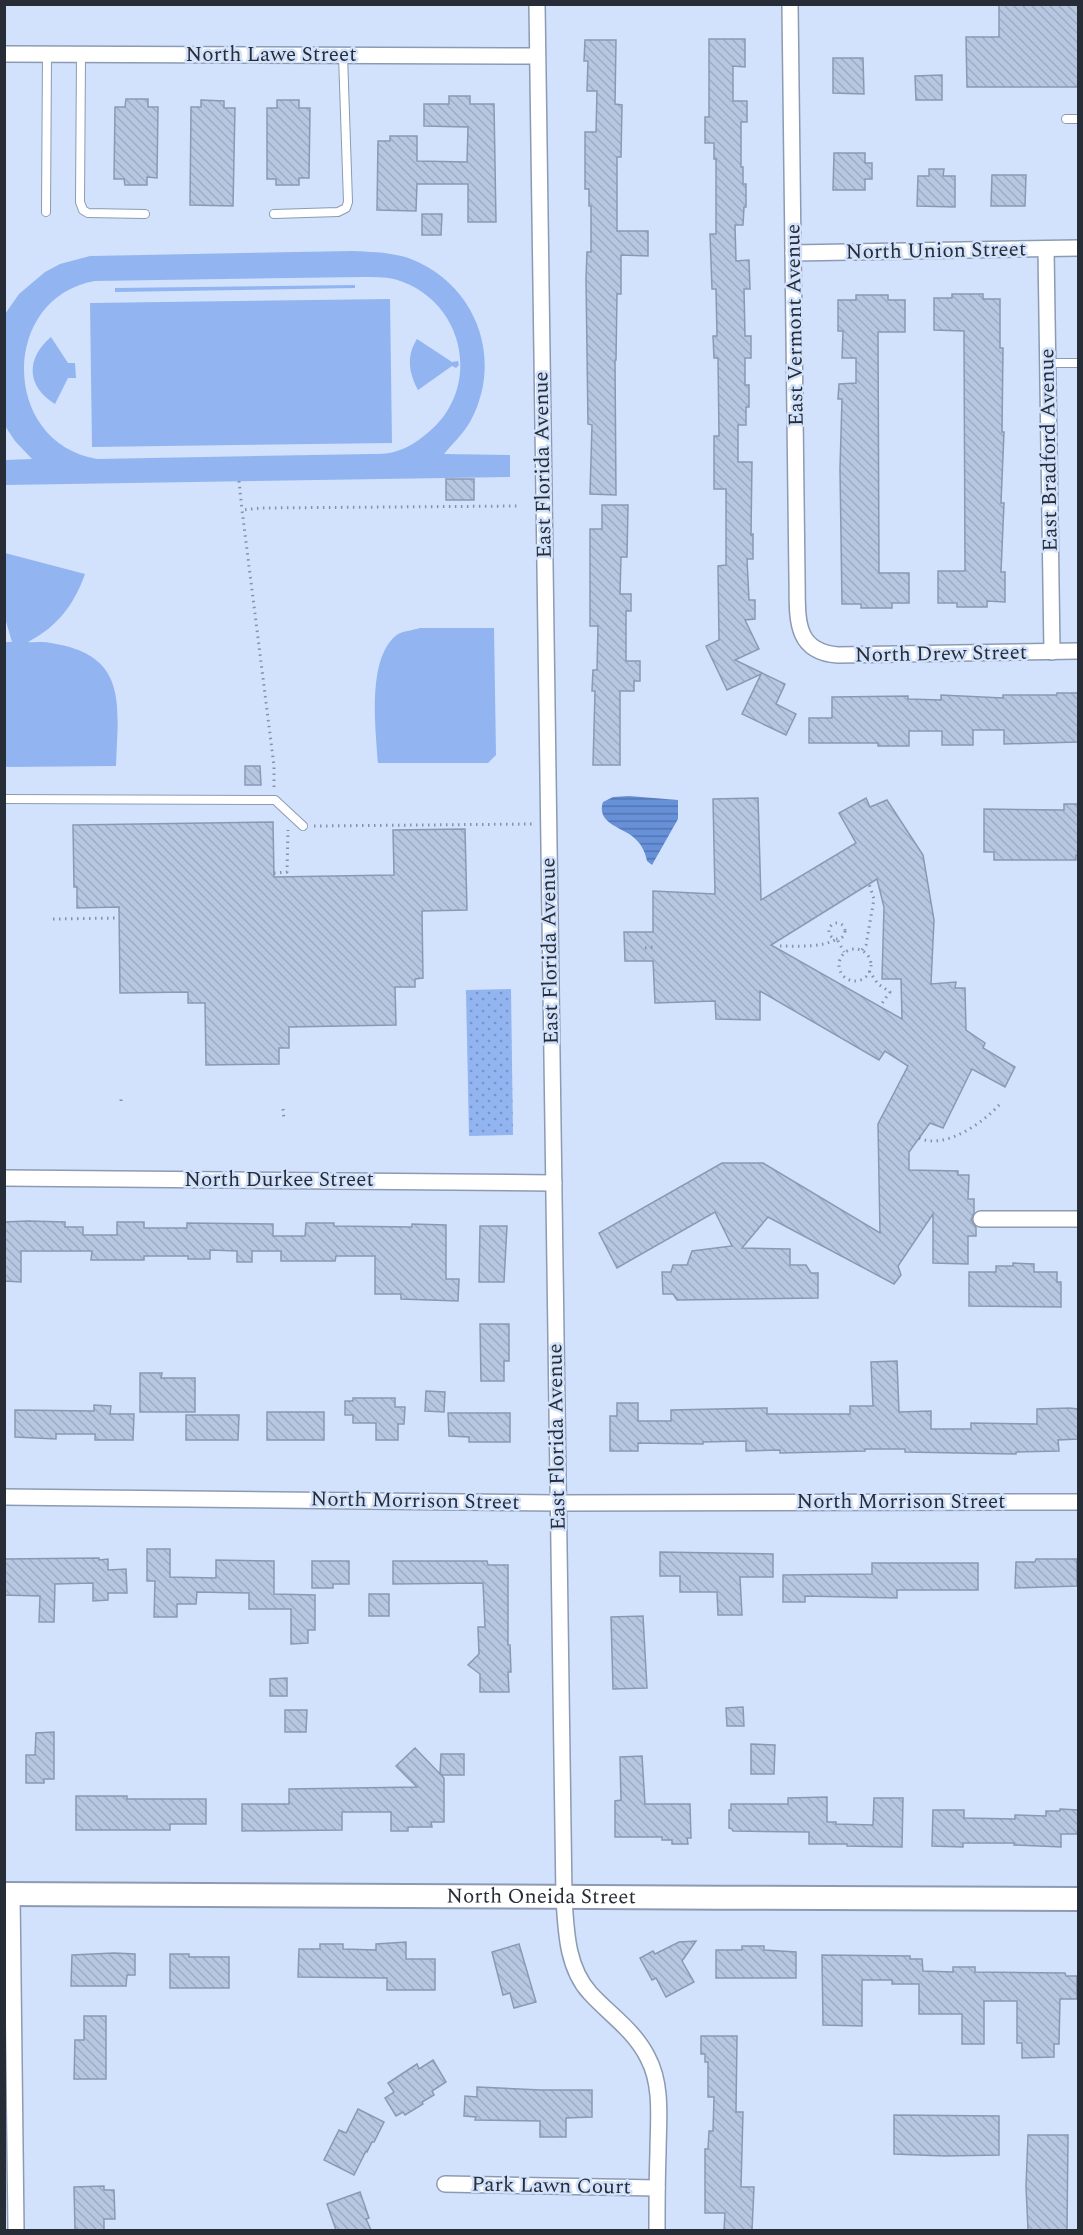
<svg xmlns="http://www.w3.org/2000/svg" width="1083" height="2235" font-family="Spectral,serif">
<defs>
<pattern id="grass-dots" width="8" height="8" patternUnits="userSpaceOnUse" patternTransform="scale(1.5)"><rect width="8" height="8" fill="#92b5f1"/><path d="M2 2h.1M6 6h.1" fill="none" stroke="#7794c4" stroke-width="1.8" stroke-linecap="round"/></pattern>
<pattern id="water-rules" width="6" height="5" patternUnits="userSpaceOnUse" patternTransform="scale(1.5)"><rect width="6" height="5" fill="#6690d8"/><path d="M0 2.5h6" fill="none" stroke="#5476b0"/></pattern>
<pattern id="building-back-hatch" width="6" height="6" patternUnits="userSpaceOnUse" patternTransform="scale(1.5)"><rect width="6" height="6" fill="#b8c7e1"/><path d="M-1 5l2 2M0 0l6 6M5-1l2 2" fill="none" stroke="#9eabc2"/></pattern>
</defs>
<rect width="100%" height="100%" fill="#d2e2fc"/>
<polygon fill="url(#grass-dots)" points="511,989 513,1135 469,1136 466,990"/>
<g fill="#92b5f1" fill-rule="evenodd">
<path d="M 352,251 C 372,252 392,252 411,259 C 477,285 504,360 470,422 C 463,434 453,443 444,454 L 510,455 L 510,477 L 5,485 L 5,460 L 32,459 L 15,441 L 5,426 L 5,314 L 19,294 L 45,272 L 60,264 L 90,256 ZM 362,277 C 373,277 384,277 394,279 C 466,299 484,390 425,435 C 417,442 407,448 397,451 C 389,454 379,454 370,454 L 97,459 C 0,443 0,297 95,281 Z"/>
<polygon points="355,285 355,288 115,292 115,288"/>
<polygon points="390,299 392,443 92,447 90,303"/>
<path d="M 51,337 L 68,363 L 75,363 L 76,378 L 68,378 L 55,404 C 26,386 26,358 51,337 Z"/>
<path d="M 417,339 L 452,362 L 458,361 L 459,365 L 456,368 L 452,366 L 418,390 C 409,373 406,356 417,339 Z"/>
<path d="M 5,553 L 85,574 C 74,605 57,627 28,642 C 35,643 43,641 51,643 C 129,655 118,705 116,766 L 7,767 L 5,765 L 5,642 L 12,642 L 5,618 Z"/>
<path d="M 420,628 L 494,628 L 496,755 L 488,763 L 378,763 C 376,729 366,657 398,634 C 404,631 414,630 420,628 Z"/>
</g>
<path fill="url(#water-rules)" d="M 629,796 L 678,800 L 678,819 L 652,865 L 647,861 C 645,851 641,843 632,836 C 620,827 596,822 603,802 L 613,797 Z"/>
<g fill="url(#building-back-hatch)" stroke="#8a99b1" stroke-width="1.5" fill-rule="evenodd">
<polygon points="999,4 1078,4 1078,87 967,87 966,37 999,37"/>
<polygon points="709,39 745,39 745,67 733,66 733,101 747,101 747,122 741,122 741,167 743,167 743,184 746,184 746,207 744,207 743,225 735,225 736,261 749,260 750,289 744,289 745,336 751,336 751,358 745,358 745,385 749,385 749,407 746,407 746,425 738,425 738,462 752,462 751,535 753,534 753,559 747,559 749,600 755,600 755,619 745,620 759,649 735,660 785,684 776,704 796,714 786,735 742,714 761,674 727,690 706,646 719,640 718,566 726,565 726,489 714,489 714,436 719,436 718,358 714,358 713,336 717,336 716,289 712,289 710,234 716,234 716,159 714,159 714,143 705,143 705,117 709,117"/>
<polygon points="585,40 616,40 615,104 622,105 621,157 617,157 617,231 648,231 648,256 621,255 621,294 617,294 616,360 615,360 616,495 590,494 592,425 588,424 586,279 587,252 591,252 591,206 589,206 589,189 585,189 585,132 596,132 597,91 587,91 588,61 584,61"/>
<polygon points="833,58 863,58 864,94 833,93"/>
<polygon points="942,75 942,100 916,100 915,76"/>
<polygon points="449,96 470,96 470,104 494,104 496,222 468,222 468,184 417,184 416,211 377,210 378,141 390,141 390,136 417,136 417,161 467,162 468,127 424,126 424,104 449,104"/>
<polygon points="126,99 148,99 148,107 158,107 157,178 147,177 147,185 125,185 124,179 114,179 115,107 125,107"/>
<polygon points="201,100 224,101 224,108 235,108 233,206 190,205 191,107 201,107"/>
<polygon points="277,100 299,100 299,108 310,108 309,178 299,178 299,185 276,185 276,179 267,179 267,108 277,108"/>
<polygon points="834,153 865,153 865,163 872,163 872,179 865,179 865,190 833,190"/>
<polygon points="929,169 944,169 943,176 955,176 955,207 917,206 918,176 929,176"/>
<polygon points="992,175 1026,175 1025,206 991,206"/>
<polygon points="422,214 442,214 441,235 422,235"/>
<polygon points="952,294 983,294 983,299 1000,299 1000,348 1003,348 1002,432 1004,432 1001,503 1004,503 1001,572 1005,572 1005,602 987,601 987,607 957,607 957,603 938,603 938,571 965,571 964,331 934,330 934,298 952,298"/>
<polygon points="856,295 888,295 888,300 905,300 905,332 878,332 879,573 909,573 909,603 892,603 892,608 861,608 861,604 842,604 840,469 842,399 838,399 839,384 856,383 856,358 842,358 843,331 838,331 838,300 856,300"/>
<rect x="446" y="479" width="28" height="21"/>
<polygon points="602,505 628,505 627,557 621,557 620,594 631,594 631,611 626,611 626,661 640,661 640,681 634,681 634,691 620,691 620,765 593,765 595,691 592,691 593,670 597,670 598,626 590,626 590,529 602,529"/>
<polygon points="1057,693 1078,693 1078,742 1004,744 1004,730 973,730 973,745 942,745 942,731 909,731 909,746 878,746 878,743 809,743 809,718 832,718 832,697 908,696 908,699 941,700 941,695 1003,698 1003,695 1057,695"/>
<polygon points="245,766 260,766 261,785 245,785"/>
<path d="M 758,798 L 761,900 L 856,843 L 839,813 L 866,798 L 870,807 L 887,800 L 923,855 L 934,920 L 931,984 L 956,982 L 955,988 L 965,988 L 966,1030 L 985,1043 L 983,1048 L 1015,1067 L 1005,1087 L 972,1069 L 943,1128 L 930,1123 L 909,1152 L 909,1170 L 958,1171 L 958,1175 L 969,1175 L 968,1199 L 974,1199 L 974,1213 L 971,1220 L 976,1227 L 976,1236 L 968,1236 L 968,1264 L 933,1263 L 933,1214 L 898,1266 L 901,1275 L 894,1284 L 768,1217 L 742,1248 L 790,1249 L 790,1265 L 806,1265 L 811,1273 L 818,1273 L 818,1298 L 677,1300 L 673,1294 L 663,1294 L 662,1272 L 671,1272 L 673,1265 L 687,1265 L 692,1251 L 732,1246 L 715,1212 L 617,1268 L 599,1233 L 722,1163 L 763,1163 L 880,1233 L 878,1124 L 908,1066 L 885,1051 L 879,1060 L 760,991 L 760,1020 L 716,1019 L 715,1001 L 655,1003 L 653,961 L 625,961 L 624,932 L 653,932 L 653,891 L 715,894 L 713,799 ZM 877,879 L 884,907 L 882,979 L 901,979 L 902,1019 L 771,945 Z"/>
<polygon points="1064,804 1078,804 1078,855 1076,855 1076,860 994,860 994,852 984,852 984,809 1064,810"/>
<polygon points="273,822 274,877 394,875 393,830 465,829 467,910 422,911 423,978 415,979 415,987 395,987 396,1025 289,1027 289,1048 279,1048 279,1064 206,1065 205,1003 188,1003 188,992 120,993 119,907 77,908 77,887 74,887 73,825"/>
<polygon points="28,1221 65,1222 65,1227 83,1227 83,1235 117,1235 117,1222 144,1222 144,1228 187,1228 187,1223 273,1224 273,1236 305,1236 306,1223 334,1223 334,1226 412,1227 412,1224 446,1225 446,1279 459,1279 458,1301 401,1299 401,1294 375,1294 375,1256 336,1256 335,1261 281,1261 281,1251 252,1251 252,1262 237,1262 237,1251 210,1250 210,1259 188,1259 188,1256 144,1256 144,1260 91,1260 92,1251 21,1251 21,1282 4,1281 4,1222"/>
<polygon points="480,1226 507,1226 504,1282 479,1282"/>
<polygon points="1013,1263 1034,1264 1034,1272 1057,1272 1057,1282 1061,1282 1061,1307 969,1306 969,1272 996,1272 996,1266 1013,1266"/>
<polygon points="480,1324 509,1324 509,1361 504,1361 504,1381 481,1381"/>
<polygon points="897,1361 899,1412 931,1411 931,1429 971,1429 971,1423 1037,1424 1037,1409 1069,1408 1078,1409 1078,1439 1058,1440 1059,1451 1016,1452 1016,1454 905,1452 905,1449 865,1449 865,1451 780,1453 780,1450 746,1451 746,1441 703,1442 703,1444 638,1443 638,1451 610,1451 610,1416 617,1416 617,1403 638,1403 638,1421 671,1421 671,1410 767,1408 767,1414 850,1414 850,1406 873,1406 871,1362"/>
<polygon points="140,1373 162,1373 161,1378 195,1378 195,1412 140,1412"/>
<polygon points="426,1391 445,1392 444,1412 425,1411"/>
<polygon points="353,1398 395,1398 395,1407 405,1407 404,1424 398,1424 398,1440 376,1440 376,1423 353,1423 353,1415 345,1415 345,1401 353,1401"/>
<polygon points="94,1405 111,1406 110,1414 134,1414 133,1440 95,1440 95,1434 56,1434 56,1439 15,1437 15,1410 94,1411"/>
<rect x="267" y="1412" width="57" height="28"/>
<polygon points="448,1413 510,1413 510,1442 469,1442 469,1437 449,1436"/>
<polygon points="186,1415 239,1415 238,1440 186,1440"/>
<polygon points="147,1549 170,1549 170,1577 216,1578 216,1560 274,1561 274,1594 315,1595 315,1630 308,1630 308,1643 291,1644 291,1609 249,1609 249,1593 197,1592 196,1604 177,1604 177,1617 154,1617 155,1581 147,1581"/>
<polygon points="660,1552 773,1554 773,1577 740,1577 742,1615 718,1615 717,1592 680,1592 680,1576 660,1576"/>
<polygon points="99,1558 99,1560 108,1559 108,1570 126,1569 127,1593 108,1593 108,1600 93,1601 93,1583 55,1584 54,1622 39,1622 40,1596 4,1595 4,1559"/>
<polygon points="1036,1559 1077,1559 1077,1586 1015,1588 1016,1562 1035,1562"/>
<polygon points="312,1561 349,1561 349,1584 333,1584 333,1588 312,1588"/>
<polygon points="393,1561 487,1561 488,1565 508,1565 508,1645 510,1645 511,1672 508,1672 509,1692 480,1692 480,1674 468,1665 479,1654 478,1627 485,1627 483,1583 393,1584"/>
<polygon points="872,1563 978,1563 978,1590 897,1590 897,1598 805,1596 805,1602 783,1602 783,1575 872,1574"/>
<rect x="369" y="1594" width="20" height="22"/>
<polygon points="643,1616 647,1688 613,1689 611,1617"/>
<polygon points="287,1678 287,1696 270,1696 270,1679"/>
<polygon points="743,1707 744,1726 727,1726 726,1708"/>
<polygon points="285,1710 307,1710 306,1732 285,1732"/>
<polygon points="54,1732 54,1779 44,1779 44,1783 26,1783 26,1755 35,1755 36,1733"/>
<polygon points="751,1744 775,1745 774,1774 751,1774"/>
<polygon points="415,1748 440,1774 441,1754 464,1754 464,1775 441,1775 444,1778 444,1822 431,1822 432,1827 408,1827 408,1831 391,1831 391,1812 342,1812 342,1830 242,1831 242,1804 289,1804 289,1789 417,1787 396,1766"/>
<polygon points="642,1756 645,1804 690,1804 691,1838 687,1838 688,1844 672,1844 672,1840 662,1840 662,1837 615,1837 615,1801 621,1800 620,1757"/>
<polygon points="76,1796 127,1796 127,1799 206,1799 206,1824 170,1824 170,1830 76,1830"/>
<polygon points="827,1797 827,1822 836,1822 836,1824 873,1825 874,1798 903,1798 902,1847 847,1846 847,1844 809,1844 809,1832 733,1831 732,1829 729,1828 729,1810 731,1810 731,1804 788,1804 788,1798"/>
<polygon points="1060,1809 1078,1810 1078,1834 1061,1834 1061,1847 1014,1845 1014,1843 963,1843 963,1847 932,1846 933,1810 964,1810 964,1818 1015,1819 1015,1815 1046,1816 1046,1811 1060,1811"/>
<polygon points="696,1941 682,1961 694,1982 666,1997 656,1978 652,1980 640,1958 653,1951 655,1954 679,1942"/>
<polygon points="406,1942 406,1959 435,1959 435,1990 387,1990 387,1978 298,1977 299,1949 320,1949 320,1944 343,1944 343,1949 376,1950 376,1944"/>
<polygon points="519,1944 536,2002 514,2008 510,1993 503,1995 492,1952"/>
<polygon points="742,1946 764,1946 764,1950 796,1952 796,1978 716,1978 716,1950 742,1950"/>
<polygon points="114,1953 135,1954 135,1975 127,1975 126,1986 71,1986 72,1955"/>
<polygon points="170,1954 189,1954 189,1957 229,1957 229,1988 170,1988"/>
<polygon points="822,1955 910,1956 910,1959 922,1959 923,1971 953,1972 953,1967 975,1967 975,1972 1065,1973 1066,1976 1077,1976 1077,1999 1060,1999 1059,2044 1054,2044 1054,2057 1022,2058 1022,2043 1017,2043 1017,2001 984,2001 984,2044 962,2044 962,2014 919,2014 919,1984 892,1984 892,1980 862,1980 862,2026 823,2025"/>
<polygon points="84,2016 106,2016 106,2079 74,2079 75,2040 84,2040"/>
<polygon points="701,2036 737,2036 736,2112 743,2112 741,2187 754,2187 752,2230 724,2230 725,2213 705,2213 705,2149 708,2149 709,2131 713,2131 714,2097 708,2097 708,2062 705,2062 705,2054 701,2054"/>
<polygon points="433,2060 446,2082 432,2091 434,2095 422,2102 423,2104 405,2115 403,2112 396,2116 385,2098 394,2092 388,2083 417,2064 419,2069"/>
<polygon points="477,2087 541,2090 592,2090 592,2117 566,2118 566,2137 540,2137 540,2121 475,2120 476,2117 464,2116 465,2096 477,2097"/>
<polygon points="358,2109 384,2122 374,2142 372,2142 367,2152 366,2151 354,2175 324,2160 339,2130 346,2133"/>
<polygon points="894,2115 999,2116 999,2155 945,2156 894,2154"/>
<polygon points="1028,2135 1068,2135 1067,2230 1028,2230 1026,2186"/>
<polygon points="104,2186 104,2190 114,2190 115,2219 104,2219 104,2230 75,2230 74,2187"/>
<polygon points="360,2192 369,2218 366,2219 371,2230 336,2230 327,2204"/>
</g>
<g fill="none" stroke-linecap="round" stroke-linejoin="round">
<g stroke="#8c9bb3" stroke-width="10">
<g id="lane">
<polyline points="81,55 80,202 83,210 88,213 145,214"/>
<polyline points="1066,119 1078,119"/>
<polyline points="46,212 47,54"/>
<polyline points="274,214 338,212 346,208 348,202 343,55"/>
<polyline points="1048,363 1078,363"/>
<polyline points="4,799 275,800 303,826"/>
</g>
</g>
<g stroke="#8c9bb3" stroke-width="18">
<g id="street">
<path d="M 537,4 L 564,1898 C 566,1931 567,1968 590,1993 C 610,2015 635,2031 648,2058 C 663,2086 658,2122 658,2153 C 657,2179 657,2205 657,2230"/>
<path d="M 790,4 L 797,579 C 798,614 792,652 838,655 L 1078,651"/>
<polyline points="4,54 537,56"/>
<polyline points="1046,249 1052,652"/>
<polyline points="793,253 1078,248"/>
<polyline points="4,1178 554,1183"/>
<polyline points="981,1219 1078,1219"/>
<polyline points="4,1497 557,1503 1078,1502"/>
<polyline points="12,1894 16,2230"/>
<polyline points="445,2184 657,2188"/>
</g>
</g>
<g stroke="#8c9bb3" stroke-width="26">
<g id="secondary">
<path id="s1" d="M 4,1894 C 363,1896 720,1898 1078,1899"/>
</g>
</g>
<g stroke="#8792a5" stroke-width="3" stroke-dasharray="1.5 4.5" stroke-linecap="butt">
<polyline points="239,481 242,510"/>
<polyline points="274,787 274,766 242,510 261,508 517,506"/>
<polyline points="314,826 532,824"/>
<polyline points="274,873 287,872 288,830"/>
<polyline points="53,919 119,918"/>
<circle cx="837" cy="931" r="8"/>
<path d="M 780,946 C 798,946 821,948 837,939 L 844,952"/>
<polyline points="645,948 653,947"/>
<circle cx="855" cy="965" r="16"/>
<polyline points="862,950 866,945 874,899 869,884"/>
<polyline points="869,971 878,984 890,992 880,1006"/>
<polyline points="121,1101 121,1095"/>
<polyline points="283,1109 284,1120"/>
<path d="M 919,1138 C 945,1150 983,1123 1000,1104"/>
</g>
<use href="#lane" stroke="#fff" stroke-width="8"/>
<use href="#street" stroke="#fff" stroke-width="15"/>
<use href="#secondary" stroke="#fff" stroke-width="22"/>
</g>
<g text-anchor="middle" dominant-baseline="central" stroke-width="5" stroke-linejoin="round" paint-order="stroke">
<g font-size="21" fill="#272d36" stroke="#d2e2fc">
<text x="271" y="55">North Lawe Street</text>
<text transform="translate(936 251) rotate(-1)">North Union Street</text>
<text transform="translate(795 325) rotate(-91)">East Vermont Avenue</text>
<text transform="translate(1049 450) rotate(-91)">East Bradford Avenue</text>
<text transform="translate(543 465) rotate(-91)">East Florida Avenue</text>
<text transform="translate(941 654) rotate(-1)">North Drew Street</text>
<text transform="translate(550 951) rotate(-91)">East Florida Avenue</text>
<text x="279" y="1180">North Durkee Street</text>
<text transform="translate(557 1437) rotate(-91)">East Florida Avenue</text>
<text transform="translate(415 1501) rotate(1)">North Morrison Street</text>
<text x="901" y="1502">North Morrison Street</text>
<text stroke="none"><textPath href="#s1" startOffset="537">North Oneida Street</textPath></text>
<text transform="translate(551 2186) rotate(1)">Park Lawn Court</text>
</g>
</g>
<rect width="1083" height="2235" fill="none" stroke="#272d36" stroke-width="12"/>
</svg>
